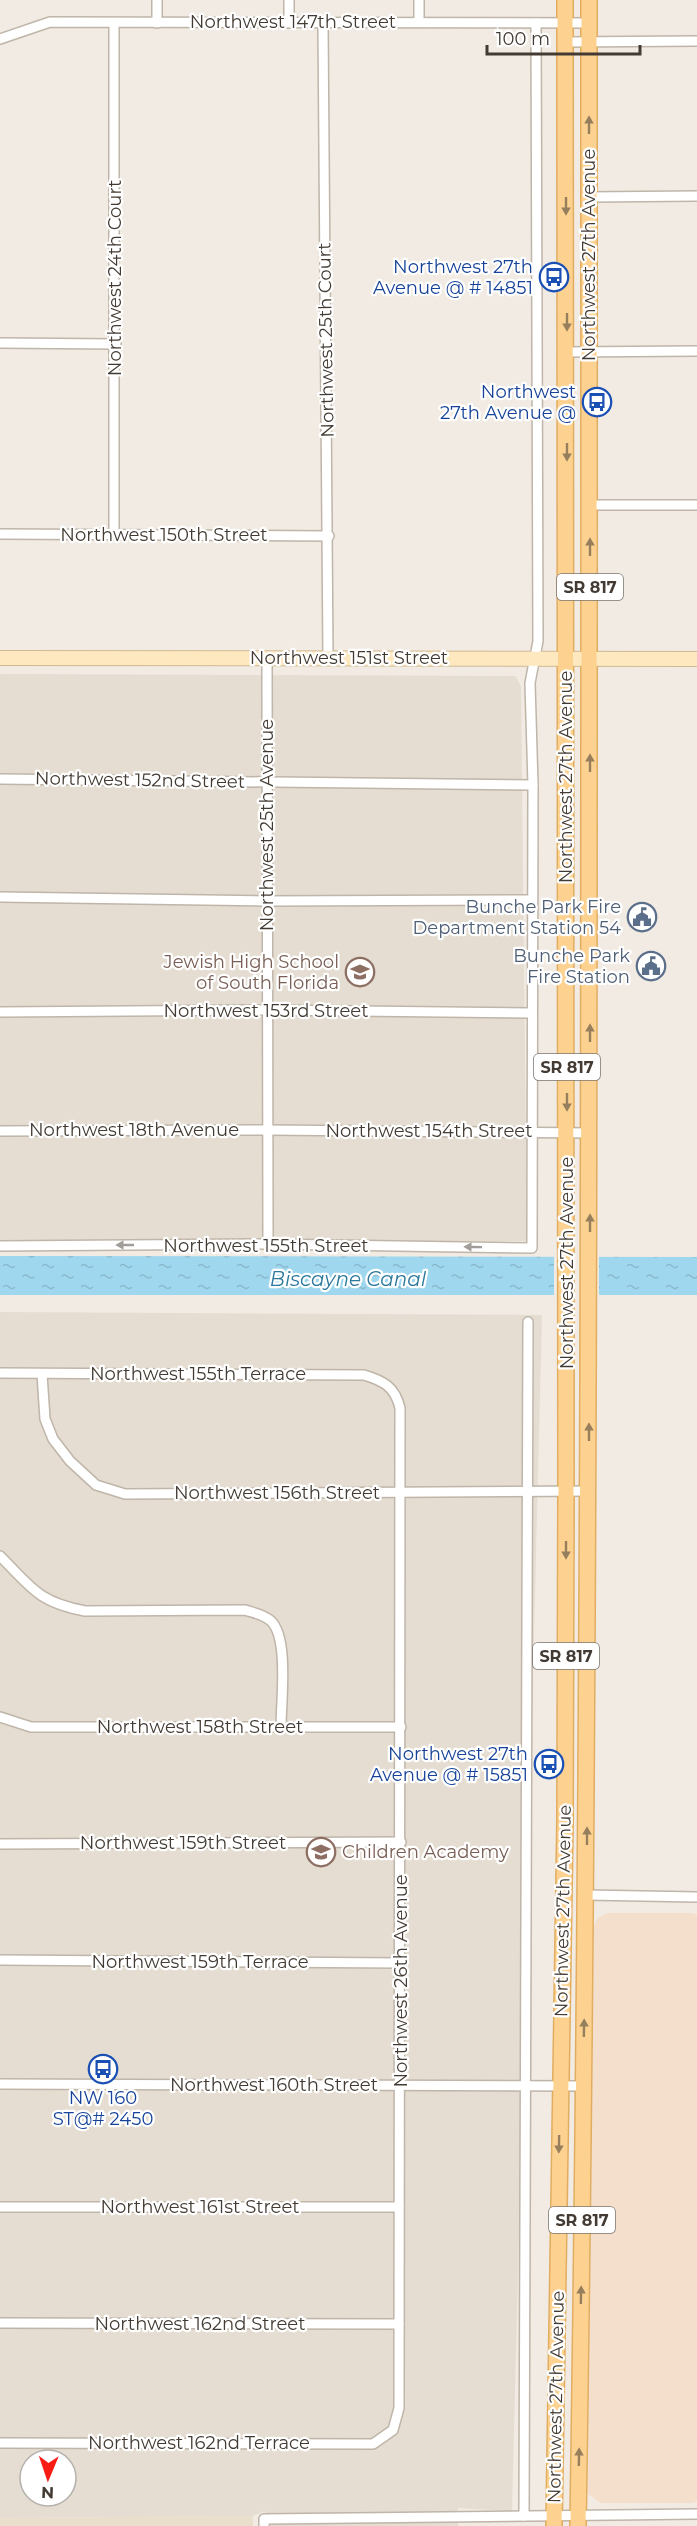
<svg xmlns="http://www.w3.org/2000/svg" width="697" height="2526" font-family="Montserrat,sans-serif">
<defs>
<pattern id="water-ripples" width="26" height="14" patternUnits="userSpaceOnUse" patternTransform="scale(1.5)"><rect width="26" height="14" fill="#9fd7ef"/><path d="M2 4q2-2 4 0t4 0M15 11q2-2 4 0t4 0" fill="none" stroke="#8ab9cd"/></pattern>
</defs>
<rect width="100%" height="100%" fill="#f1ebe3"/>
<g fill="#e5ddd1" fill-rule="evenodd">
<polygon points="0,674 516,676 521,687 527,1241 0,1243"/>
<path d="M 0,1312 L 542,1315 L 512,2511 L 458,2508 L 458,2526 L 266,2526 L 265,2511 L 253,2516 L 0,2518 ZM 30,2460 L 66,2460 L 66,2496 L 30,2496 Z"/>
</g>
<polygon fill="#f4dfcd" points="607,1913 693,1913 697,1915 697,2500 694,2503 601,2503 588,2494 594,1926 597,1919"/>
<polygon fill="#eadfcd" points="253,2516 253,2526 0,2526 0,2518"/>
<polygon fill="url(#water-ripples)" points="0,1256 697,1257 697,1295 0,1295"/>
<polygon fill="#f1ebe3" points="599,1254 599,1298 554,1298 554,1255"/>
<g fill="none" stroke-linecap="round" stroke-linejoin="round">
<g stroke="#bfb5a9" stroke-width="12">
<g id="street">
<polyline points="157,0 157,23"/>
<polyline points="419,21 419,0"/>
<polyline points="289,23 289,0"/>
<polyline points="323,24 328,657"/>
<polyline points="0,39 50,22 589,23"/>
<polyline points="565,42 697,41"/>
<polyline points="589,197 697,196"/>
<polyline points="0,343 116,344"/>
<polyline points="567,352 697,351"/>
<polyline points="590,505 697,505"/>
<polyline points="0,534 329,536"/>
<polyline points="114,534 114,23"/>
<polyline points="267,658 268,1244"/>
<polyline points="0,779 533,785"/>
<polyline points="0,897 267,901 532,900"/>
<polyline points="0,1012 268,1010 531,1013"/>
<polyline points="0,1131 268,1130 590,1133"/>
<polyline points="0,1246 268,1244 532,1248 533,785 530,683 538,641 536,23"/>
<path d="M 0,1373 L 364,1375 C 384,1381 395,1387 400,1408 L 399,2408 L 393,2430 L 373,2444 L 0,2443"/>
<polyline points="42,1374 45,1419 53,1439 70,1461 96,1485 125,1494 589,1491"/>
<path d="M 0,1556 C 32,1588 38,1602 85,1611 L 245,1610 C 254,1613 263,1614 271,1621 C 289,1638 281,1702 281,1727"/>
<polyline points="0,1717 31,1727 401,1727"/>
<polyline points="0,1844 401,1842"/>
<polyline points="586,1895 697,1897"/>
<polyline points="0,1960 401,1963"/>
<polyline points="0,2084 584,2086"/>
<polyline points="0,2207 399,2207"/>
<polyline points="0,2323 399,2324"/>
<polyline points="524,2516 528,1322"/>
<polyline points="264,2526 264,2519 697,2514"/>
</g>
</g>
<g stroke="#d1ba93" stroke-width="16">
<polyline id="secondary" points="0,658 697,659"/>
</g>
<g stroke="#e1ad61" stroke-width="18">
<g id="primary">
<polyline points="554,2526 565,1821 566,1491 565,0"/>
<path d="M 578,2526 C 591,1684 589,842 589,0"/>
</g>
</g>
<use href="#street" stroke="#fff" stroke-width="9"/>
<use href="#secondary" stroke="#fee8c0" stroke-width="14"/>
<use href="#primary" stroke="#fdd290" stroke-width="15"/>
</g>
<defs><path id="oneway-solid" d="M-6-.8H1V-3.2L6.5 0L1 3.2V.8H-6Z" transform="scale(1.5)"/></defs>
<g fill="#977f5d">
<use href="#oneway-solid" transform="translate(589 125) rotate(-90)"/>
<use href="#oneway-solid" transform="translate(566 206) rotate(90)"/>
<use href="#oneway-solid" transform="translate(567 322) rotate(90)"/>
<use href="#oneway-solid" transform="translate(567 452) rotate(90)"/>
<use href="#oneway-solid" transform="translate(590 547) rotate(-90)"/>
<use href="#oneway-solid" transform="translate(590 763) rotate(-90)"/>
<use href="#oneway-solid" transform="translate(590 1033) rotate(-90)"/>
<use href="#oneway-solid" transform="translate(567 1102) rotate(90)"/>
<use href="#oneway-solid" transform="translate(590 1223) rotate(-90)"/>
<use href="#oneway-solid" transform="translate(589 1432) rotate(-90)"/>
<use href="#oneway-solid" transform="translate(566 1550) rotate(90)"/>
<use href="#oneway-solid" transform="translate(587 1836) rotate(-90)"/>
<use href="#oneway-solid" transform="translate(584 2028) rotate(-89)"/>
<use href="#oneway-solid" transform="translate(559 2144) rotate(91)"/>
<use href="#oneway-solid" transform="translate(581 2295) rotate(-89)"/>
<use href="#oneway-solid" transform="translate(579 2457) rotate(-89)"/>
</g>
<g fill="#a19d99">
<use href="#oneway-solid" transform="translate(125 1245) rotate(180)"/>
<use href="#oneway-solid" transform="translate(473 1247) rotate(-179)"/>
</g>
<defs>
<g id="bus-ring" transform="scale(1.5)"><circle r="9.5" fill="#fff" stroke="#1a4fb4" stroke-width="1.5"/><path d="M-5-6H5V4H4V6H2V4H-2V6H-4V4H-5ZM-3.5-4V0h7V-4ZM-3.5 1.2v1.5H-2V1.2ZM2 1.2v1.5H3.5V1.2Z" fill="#1a4fb4"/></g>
<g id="civic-ring" transform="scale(1.5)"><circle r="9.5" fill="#fff" stroke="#5c6f8a" stroke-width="1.5"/><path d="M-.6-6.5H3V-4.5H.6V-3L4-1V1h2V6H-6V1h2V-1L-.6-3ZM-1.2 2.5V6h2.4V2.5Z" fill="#5c6f8a"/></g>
<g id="school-ring" transform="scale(1.5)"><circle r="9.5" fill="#fff" stroke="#8d6e63" stroke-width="1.5"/><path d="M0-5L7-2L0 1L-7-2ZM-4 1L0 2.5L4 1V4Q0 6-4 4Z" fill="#8d6e63"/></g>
</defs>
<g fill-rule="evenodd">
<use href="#bus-ring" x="554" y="277"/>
<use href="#bus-ring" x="597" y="402"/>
<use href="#civic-ring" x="642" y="917"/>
<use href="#civic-ring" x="651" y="966"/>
<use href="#school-ring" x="360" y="972"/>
<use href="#bus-ring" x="549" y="1764"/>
<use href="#school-ring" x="321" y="1852"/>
<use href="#bus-ring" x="103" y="2069"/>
</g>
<g text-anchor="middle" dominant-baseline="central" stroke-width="4.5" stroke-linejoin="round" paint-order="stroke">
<g fill="#fff" stroke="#7b7670" stroke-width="1.5">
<rect x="557" y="574" width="66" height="26" rx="4.5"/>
<rect x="534" y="1054" width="66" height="26" rx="4.5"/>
<rect x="533" y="1643" width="66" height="26" rx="4.5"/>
<rect x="549" y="2207" width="66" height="26" rx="4.5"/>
</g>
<g font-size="16" font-weight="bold" fill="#433b33">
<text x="590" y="587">SR 817</text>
<text x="567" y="1067">SR 817</text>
<text x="566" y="1656">SR 817</text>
<text x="582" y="2220">SR 817</text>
</g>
<g font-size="18" fill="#433b33" stroke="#fff">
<text x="293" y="22">Northwest 147th Street</text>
<text transform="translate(589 255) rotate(-90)">Northwest 27th Avenue</text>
<text transform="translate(115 278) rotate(-90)">Northwest 24th Court</text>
<text transform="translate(326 340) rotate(-91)">Northwest 25th Court</text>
<text x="164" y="535">Northwest 150th Street</text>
<text x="349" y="658">Northwest 151st Street</text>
<text transform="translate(566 777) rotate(-90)">Northwest 27th Avenue</text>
<text transform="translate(140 780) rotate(1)">Northwest 152nd Street</text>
<text transform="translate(267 825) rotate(-90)">Northwest 25th Avenue</text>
<text x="266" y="1011">Northwest 153rd Street</text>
<text x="134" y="1130">Northwest 18th Avenue</text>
<text x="429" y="1131">Northwest 154th Street</text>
<text x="266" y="1246">Northwest 155th Street</text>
<text transform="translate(567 1263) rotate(-90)">Northwest 27th Avenue</text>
<text x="198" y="1374">Northwest 155th Terrace</text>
<text x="277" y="1493">Northwest 156th Street</text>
<text x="200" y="1727">Northwest 158th Street</text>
<text x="183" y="1843">Northwest 159th Street</text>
<text transform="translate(563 1911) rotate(-89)">Northwest 27th Avenue</text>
<text x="200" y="1962">Northwest 159th Terrace</text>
<text transform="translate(401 1981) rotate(-90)">Northwest 26th Avenue</text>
<text x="274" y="2085">Northwest 160th Street</text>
<text x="200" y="2207">Northwest 161st Street</text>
<text x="200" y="2324">Northwest 162nd Street</text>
<text transform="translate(556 2397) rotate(-89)">Northwest 27th Avenue</text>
<text x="199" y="2443">Northwest 162nd Terrace</text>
</g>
<g font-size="18" fill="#164399" stroke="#fff" text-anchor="end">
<text x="533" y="267">Northwest 27th<tspan x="533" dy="21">Avenue @ # 14851</tspan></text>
<text x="576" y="392">Northwest<tspan x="576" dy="21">27th Avenue @</tspan></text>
<text x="528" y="1754">Northwest 27th<tspan x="528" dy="21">Avenue @ # 15851</tspan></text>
<text x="103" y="2098" text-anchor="middle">NW 160<tspan x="103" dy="21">ST@# 2450</tspan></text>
</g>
<g font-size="18" fill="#4e5e75" stroke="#fff" text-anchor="end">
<text x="621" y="907">Bunche Park Fire<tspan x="621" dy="21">Department Station 54</tspan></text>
<text x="630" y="956">Bunche Park<tspan x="630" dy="21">Fire Station</tspan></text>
</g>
<g font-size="18" fill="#785e54" stroke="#fff" text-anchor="end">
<text x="339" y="962">Jewish High School<tspan x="339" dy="21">of South Florida</tspan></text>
<text x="342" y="1852" text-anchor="start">Children Academy</text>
</g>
<g font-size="20" font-style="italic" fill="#2c799c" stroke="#fff">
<text x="348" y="1279">Biscayne Canal</text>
</g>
</g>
<g transform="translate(48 2478) rotate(182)"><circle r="28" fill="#ffffff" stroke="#b4b1ad" stroke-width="1.5"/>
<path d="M0-4.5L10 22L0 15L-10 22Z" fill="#f71d14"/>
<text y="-9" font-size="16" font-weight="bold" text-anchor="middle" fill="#433b33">N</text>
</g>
<path d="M487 45v9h153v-9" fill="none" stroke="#433b33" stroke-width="3"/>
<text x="496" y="45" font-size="18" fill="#433b33" stroke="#ffffff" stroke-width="4.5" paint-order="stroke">100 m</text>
</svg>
